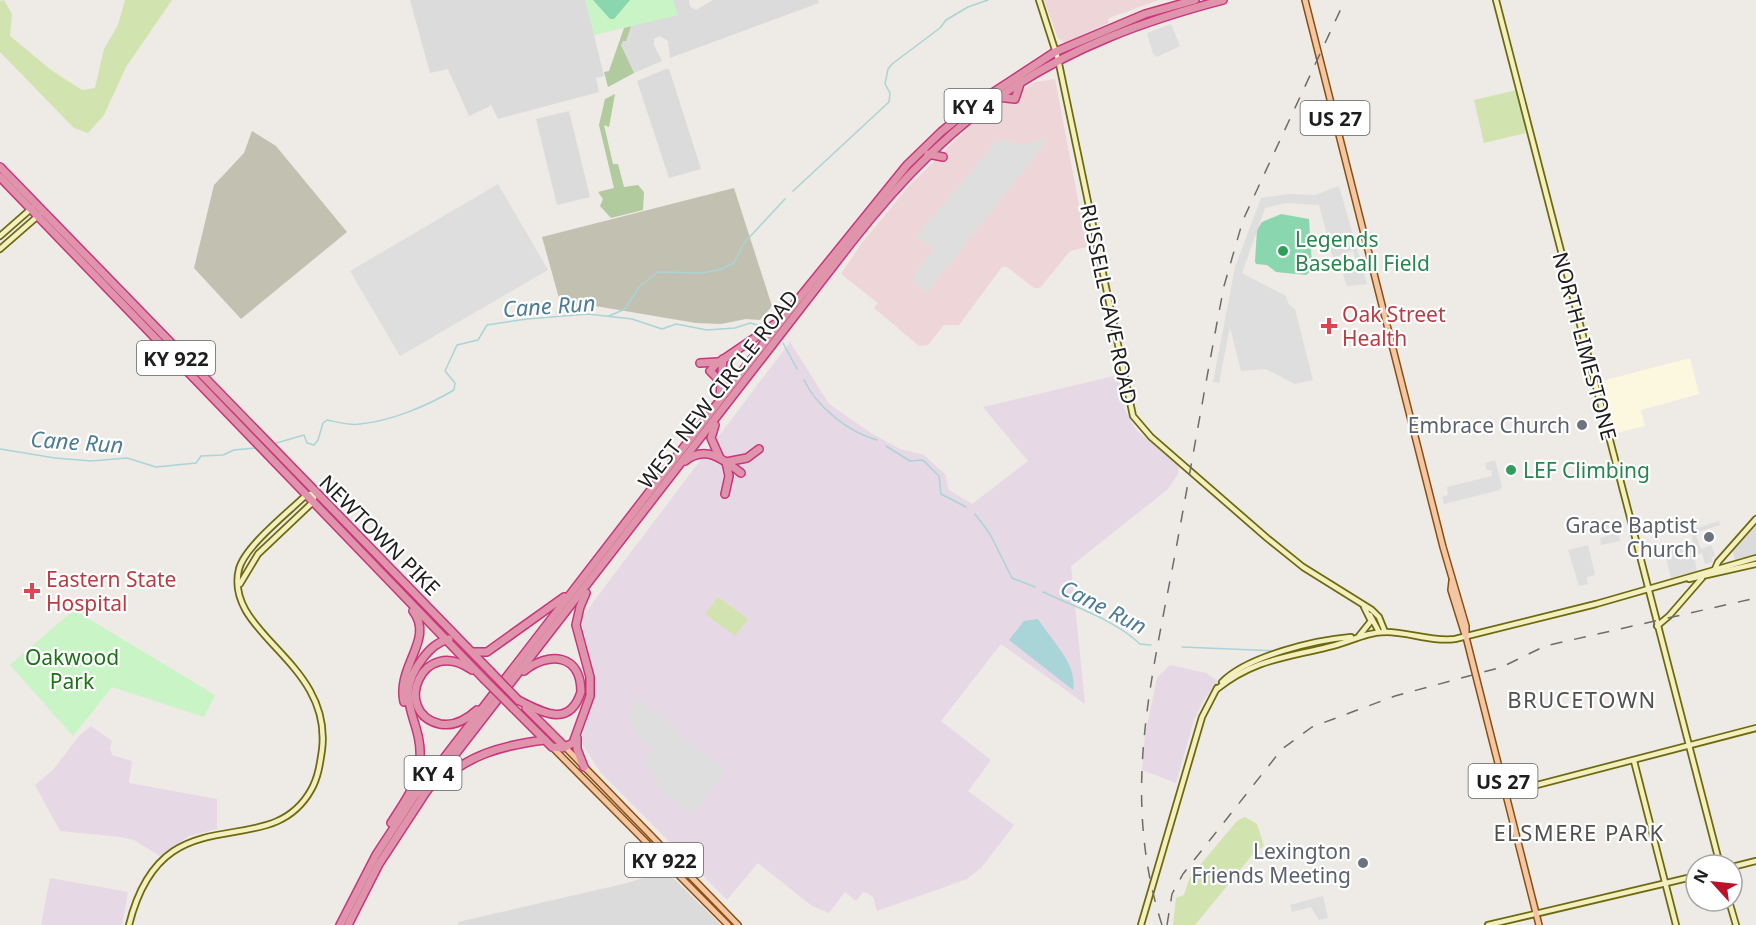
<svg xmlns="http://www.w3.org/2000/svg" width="1756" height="925" font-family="'Noto Sans',sans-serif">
<rect width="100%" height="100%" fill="#eeeae5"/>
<g fill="#dcdbdb">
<polygon points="410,0 689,0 690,7 696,10 713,0 818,0 819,3 670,58 668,41 659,36 654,39 654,45 662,61 634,73 621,45 631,26 594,35 604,76 596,78 599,92 498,119 490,103 490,106 469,116 448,69 430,73"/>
<polygon points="666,69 669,69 701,169 669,178 637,81"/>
<polygon points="569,111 590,197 557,205 536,119"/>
<polygon points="1756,522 1756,555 1735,560 1732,549"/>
<polygon points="666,871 721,925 458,925 458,922 627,883"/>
</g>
<g fill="#eed6d8">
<polygon points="1044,0 1159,0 1109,18 1108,23 1065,43 1058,38"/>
<polygon points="1055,79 1087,247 1070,251 1040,288 1034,288 1007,267 1002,267 959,325 944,325 928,345 919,346 874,308 878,303 841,274 861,244 908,187 974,122 1035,82"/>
</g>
<g fill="#e7d8e6">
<polygon points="790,342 829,404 871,433 900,449 924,455 945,474 949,490 972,504 1028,461 983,407 1118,375 1125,410 1136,430 1179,465 1178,474 1167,490 1071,566 1085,704 1001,644 941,721 991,760 968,791 1014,825 981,868 967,879 877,911 873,897 867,893 863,892 856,901 845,892 829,913 812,906 758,863 727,900 600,772 581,742 592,701 595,678 581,618"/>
<polygon points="1170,665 1206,673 1218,681 1203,701 1194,720 1176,783 1142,770 1145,735 1157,678"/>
<polygon points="91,726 112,741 110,747 112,755 132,761 129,783 217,799 217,829 189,836 160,856 134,840 121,837 60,831 35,785 53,770 80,735"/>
<polygon points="50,878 128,892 122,925 41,925"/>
</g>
<polygon fill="#fcf8e0" points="1690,358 1699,394 1641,410 1645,426 1612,434 1598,382"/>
<g fill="#c2c0b1">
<polygon points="252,131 276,146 347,232 241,319 194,268 214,185 244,153"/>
<polygon points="734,188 772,306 760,320 746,319 721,324 696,323 595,306 562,309 542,237"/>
</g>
<g fill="#d1e4af">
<polygon points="4,0 12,14 10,36 51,70 82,90 95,88 104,49 118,25 125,0 172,0 126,67 104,115 88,133 74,128 0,52 0,1"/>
<polygon points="1517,90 1526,133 1484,143 1474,100"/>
<polygon points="718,597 748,619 735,636 705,614"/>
<polygon points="1245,817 1257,824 1264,846 1253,854 1195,925 1173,925 1176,898 1184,895 1190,877 1237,821"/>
</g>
<g fill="#b1ca9e">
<polygon points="631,26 626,41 623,41 621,45 634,73 608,87 604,72 609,71 624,28"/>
<polygon points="615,94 609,127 604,125 613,164 618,164 624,187 638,185 644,192 643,210 611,218 600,206 603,199 598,192 614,188 599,125 605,99"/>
</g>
<g fill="#c9f4c6">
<polygon points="585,0 673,0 678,15 594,35"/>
<polygon points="74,610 215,695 204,717 112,687 73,736 10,665"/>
</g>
<g fill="#8ad6ae">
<polygon points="593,0 630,0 614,19 610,19"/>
<polygon points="1281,214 1309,219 1312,264 1312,270 1306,275 1276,272 1267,265 1256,264 1255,261 1257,230 1262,222"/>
</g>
<g fill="#dedede">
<polygon points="1171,24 1180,46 1157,57 1153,54 1147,33"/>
<polygon points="1000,139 1023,145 1042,139 1046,142 927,293 913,281 916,271 934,250 916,236 997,140"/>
<polygon points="498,184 548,270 400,356 350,271"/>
<polygon points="1339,186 1367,284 1347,286 1343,274 1358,270 1353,250 1333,258 1319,205 1287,203 1265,208 1242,273 1286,296 1289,305 1295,309 1313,380 1295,384 1266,369 1241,371 1230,327 1219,383 1213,382 1235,267 1261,198 1288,194 1315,195"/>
<polygon points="1495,460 1502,486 1500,490 1444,504 1442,497 1448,495 1447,487 1492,476 1491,470 1487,471 1485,463"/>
<polygon points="1619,518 1624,524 1618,528 1620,541 1601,545 1600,538 1606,536 1605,526"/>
<polygon points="1719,521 1720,525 1695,533 1701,549 1711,545 1715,556 1711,557 1713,562 1705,564 1702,553 1694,556 1697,571 1671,578 1664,550 1693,542 1691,530"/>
<polygon points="1588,545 1595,575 1587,577 1588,584 1579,586 1568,550"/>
<polygon points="639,698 680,731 678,734 726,770 692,815 653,785 658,777 643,764 653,750 635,736 628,712"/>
<polygon points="1323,896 1328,918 1319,920 1311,907 1292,912 1290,905"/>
</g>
<path fill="#a9d4d8" d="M 1038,619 C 1051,640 1078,664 1073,690 L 1009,640 L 1024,621 Z"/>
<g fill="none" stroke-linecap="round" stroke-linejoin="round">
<g stroke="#a9d4d8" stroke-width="1.5">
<polyline points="793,191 889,102 890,93 885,84 888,69 892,64 940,28 946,20 968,7 988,0"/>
<polyline points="609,316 625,309 640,286 658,272 700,273 719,270 734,263 744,243 785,199"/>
<polyline points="783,343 797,369"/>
<path d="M 804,380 C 817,407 848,432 877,440"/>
<path d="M 273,444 L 304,435 L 307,443 L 314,445 L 318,440 L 323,423 L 327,420 C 337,422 350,426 360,424 C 391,421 427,406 454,390 L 455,383 L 445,371 L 457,345 L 478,340 L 487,325 L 527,319 L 588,314 L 632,319 L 662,329 L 676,324 L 707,330 L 735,328 L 750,323 L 761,326"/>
<polyline points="886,446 910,461 923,460 939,476 941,494 966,507"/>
<polyline points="0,449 55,458 91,461 127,458 156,467 196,463 201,456 223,455 234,450 255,448"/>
<polyline points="975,514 990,534 1012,578 1035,587"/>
<path d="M 1043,592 C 1075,607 1115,620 1140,644 L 1151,645"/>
<polyline points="1182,647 1278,651"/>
</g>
<g stroke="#6c690f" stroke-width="8">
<g id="secondary">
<polyline points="1039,0 1058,59 1133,416 1151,437 1267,538 1303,567 1372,610 1379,617 1385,632"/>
<polyline points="1496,0 1720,865"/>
<polyline points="0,236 32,208"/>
<polyline points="0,249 39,215"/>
<polyline points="1715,569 1718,562 1756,519"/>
<polyline points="1689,579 1756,564"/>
<polyline points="1370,615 1379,632"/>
<polyline points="1657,626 1669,616 1702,578"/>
<polyline points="1359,636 1371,621 1364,607"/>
<path d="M 1222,682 C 1248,656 1315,640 1351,637"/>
<path d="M 1217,689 C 1253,660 1284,658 1328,647 C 1348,643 1365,632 1386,632 C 1409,632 1431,642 1455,639 L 1596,604 L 1756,558"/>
<polyline points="1634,761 1676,925"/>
<polyline points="1506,793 1756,728"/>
<polyline points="1732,867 1756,861"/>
<polyline points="1729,901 1736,925"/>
<path d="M 129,925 C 163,788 268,867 311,790 C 318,778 320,764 322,750 C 333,661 223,634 239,569 C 245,546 289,512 306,495 L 315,493 L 313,502 L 258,554 L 240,584"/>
<polyline points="1141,925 1202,717 1217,688"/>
<polyline points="1488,925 1696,876"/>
</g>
</g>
<g stroke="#8b4f0d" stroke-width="8">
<g id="primary">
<polyline points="1305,0 1443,547 1466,626 1466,637 1539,925"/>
<polyline points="1452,581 1451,590 1465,635"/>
<polyline points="552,747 728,925"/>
<polyline points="565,747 738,925"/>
</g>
</g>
<g stroke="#cb347d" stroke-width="10">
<g id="highway">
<polyline points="997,97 1015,99 1021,81"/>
<polyline points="928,154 943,157"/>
<polyline points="0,167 490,671"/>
<polyline points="0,177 484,679"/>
<polyline points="700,363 718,362"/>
<polyline points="722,383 710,371 715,365 775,324"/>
<polyline points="720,397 723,359"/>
<polyline points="715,425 711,438 719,456"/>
<path d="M 685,461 C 706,444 724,460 741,473"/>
<polyline points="725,494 729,476 726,462 747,458 759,449"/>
<polyline points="472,652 487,652 564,597"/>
<path d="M 472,670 C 422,634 391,713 440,724 C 455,727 467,719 477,710"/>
<path d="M 518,700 C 542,712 569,729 581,692 C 581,654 549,651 524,671"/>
<path d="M 404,702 C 396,666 435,639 413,611"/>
<polyline points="513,708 552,747 562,748 573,743 590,696 590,677 576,625 580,607 586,593"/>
<polyline points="526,708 565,747"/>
<polyline points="577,738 577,749 584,767"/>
<path d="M 436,785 C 467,755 503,745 545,740"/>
<path d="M 391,823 C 403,804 419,783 420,760 C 423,717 390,700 423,658 C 430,649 437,642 449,639"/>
<polyline points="340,925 376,855 414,797 788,312 907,165 941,132 977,103 1055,52 1145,14 1195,0"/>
<path d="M 348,925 L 379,864 L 426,792 L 851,243 C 958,106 1055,44 1223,0"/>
</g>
</g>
<use href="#secondary" stroke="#f4efbe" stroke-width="4.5"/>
<use href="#primary" stroke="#f3c6a5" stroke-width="5"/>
<use href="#highway" stroke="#df94ac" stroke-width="7"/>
<g stroke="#6c6c6c" stroke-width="1.5" stroke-dasharray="12 12" stroke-linecap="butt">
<path d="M 1162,925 C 1120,794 1152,679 1176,549 C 1192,462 1207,374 1224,286 L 1243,220 L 1345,0"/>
<polyline points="1167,925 1172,894 1183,874 1282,749 1312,727 1395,696 1502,667 1545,646 1756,598"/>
</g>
<g stroke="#cb347d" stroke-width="10" stroke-linecap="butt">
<g id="highway-bridge">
<polyline points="490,671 518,700"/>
<polyline points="484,679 513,708"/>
</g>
</g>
<use href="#highway-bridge" stroke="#df94ac" stroke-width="7"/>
</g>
<g fill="#2e9e5b" stroke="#fff" stroke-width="2">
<circle cx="1283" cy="251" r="6"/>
<circle cx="1511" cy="470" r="6"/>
</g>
<g fill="#e0444e" stroke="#fff" stroke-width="2">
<path d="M1326 317h6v6h6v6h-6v6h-6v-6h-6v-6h6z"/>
<path d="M29 582h6v6h6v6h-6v6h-6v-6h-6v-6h6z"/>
</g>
<g fill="#6b7280" stroke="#fff" stroke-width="2">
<circle cx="1582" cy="425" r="6"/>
<circle cx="1709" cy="537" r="6"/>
<circle cx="1363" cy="863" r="6"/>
</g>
<g text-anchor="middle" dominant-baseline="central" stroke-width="4.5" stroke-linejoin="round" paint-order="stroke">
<g fill="#fff" stroke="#626262" stroke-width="1.5">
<rect x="944.5" y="89" width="57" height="34" rx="4.5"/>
<rect x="1300.5" y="101" width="69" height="34" rx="4.5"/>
<rect x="137" y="341" width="78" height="34" rx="4.5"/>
<rect x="404.5" y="756" width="57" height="34" rx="4.5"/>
<rect x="1468.5" y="764" width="69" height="34" rx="4.5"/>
<rect x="625" y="843" width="78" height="34" rx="4.5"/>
</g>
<g font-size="20" font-weight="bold" fill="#1e1e1e">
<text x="973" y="106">KY 4</text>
<text x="1335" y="118">US 27</text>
<text x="176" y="358">KY 922</text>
<text x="433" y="773">KY 4</text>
<text x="1503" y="781">US 27</text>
<text x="664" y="860">KY 922</text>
</g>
<g font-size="21" fill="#27864d" stroke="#fff" text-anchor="start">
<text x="1295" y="239">Legends<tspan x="1295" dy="24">Baseball Field</tspan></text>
<text x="1523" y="470">LEF Climbing</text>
</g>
<g font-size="21" fill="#1e1e1e" stroke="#fff">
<text transform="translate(1109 304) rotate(78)">RUSSELL CAVE ROAD</text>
<text transform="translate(1585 346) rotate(75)">NORTH LIMESTONE</text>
<text transform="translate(718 389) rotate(-52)">WEST NEW CIRCLE ROAD</text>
<text transform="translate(380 535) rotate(45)">NEWTOWN PIKE</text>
</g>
<g font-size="21" fill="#be3a42" stroke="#fff" text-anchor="start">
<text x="1342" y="314">Oak Street<tspan x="1342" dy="24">Health</tspan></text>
<text x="46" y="579">Eastern State<tspan x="46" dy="24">Hospital</tspan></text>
</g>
<g font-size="21" fill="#5b616d" stroke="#fff" text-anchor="end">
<text x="1570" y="425">Embrace Church</text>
<text x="1697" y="525">Grace Baptist<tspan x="1697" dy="24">Church</tspan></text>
<text x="1351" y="851">Lexington<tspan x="1351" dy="24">Friends Meeting</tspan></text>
</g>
<g font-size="21" fill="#1b7315" stroke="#fff">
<text x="72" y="657">Oakwood<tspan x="72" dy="24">Park</tspan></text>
</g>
<g font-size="22" font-style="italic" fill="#4c7c96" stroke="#fff">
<text transform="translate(549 305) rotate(-4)">Cane Run</text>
<text transform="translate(77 441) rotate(4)">Cane Run</text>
<text transform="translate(1104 606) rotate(27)">Cane Run</text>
</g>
<g font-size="22" letter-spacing="1.5" fill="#515151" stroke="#fff">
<text x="1582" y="699">BRUCETOWN</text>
<text x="1579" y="832">ELSMERE PARK</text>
</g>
</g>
<g transform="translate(1714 883) rotate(297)"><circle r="28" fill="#ffffff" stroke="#a5a5a5" stroke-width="1.5"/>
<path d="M0-4.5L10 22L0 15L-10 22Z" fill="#bb122a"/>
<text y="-9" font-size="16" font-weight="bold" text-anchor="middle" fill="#1e1e1e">N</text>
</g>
</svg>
